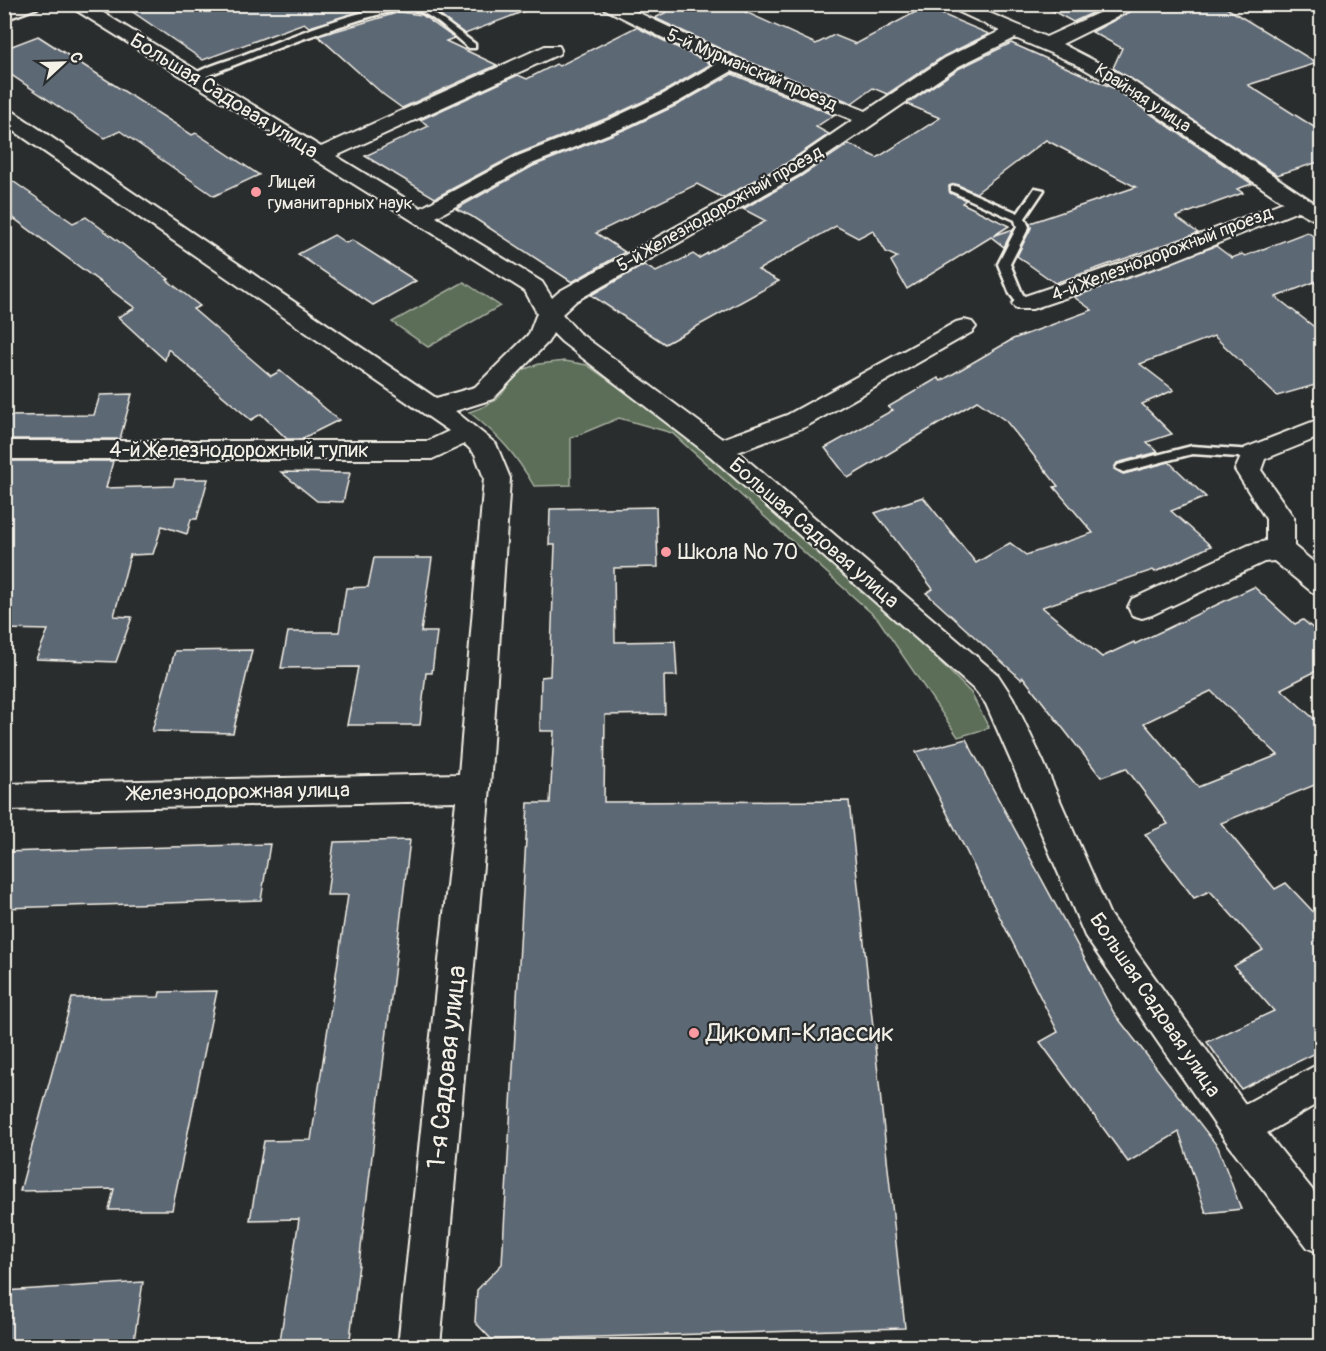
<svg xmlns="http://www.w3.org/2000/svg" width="1326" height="1351" font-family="Pangolin,sans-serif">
<rect width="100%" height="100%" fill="#2a2d2e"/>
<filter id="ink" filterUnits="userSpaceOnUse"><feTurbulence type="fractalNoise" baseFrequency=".0167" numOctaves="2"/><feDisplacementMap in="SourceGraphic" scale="12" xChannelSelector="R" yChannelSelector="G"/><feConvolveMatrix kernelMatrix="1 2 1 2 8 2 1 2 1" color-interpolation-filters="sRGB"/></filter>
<g filter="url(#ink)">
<g fill="#5b6e59" stroke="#a8b0a0" stroke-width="1.5">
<polygon points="464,282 500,306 428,347 392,322"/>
<path d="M 565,361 L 587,365 L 686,435 L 890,611 L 971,693 L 989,728 L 958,737 L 878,619 L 672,433 L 619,418 L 571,438 L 571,485 L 534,486 C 515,453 498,435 469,412 C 497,403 502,397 516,372 L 539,364 Z"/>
</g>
<g fill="#5d6774" stroke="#f4f1e8" stroke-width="1.5" fill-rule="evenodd">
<polygon points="121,4 390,4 309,27 304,23 203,60"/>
<polygon points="423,4 534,4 535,7 465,34"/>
<polygon points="682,4 728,4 816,44 834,35 856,44 925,7 989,34 944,56 887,94 873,88 852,103 740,58 655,18"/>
<polygon points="1040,4 1112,4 1073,22"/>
<polygon points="1145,4 1220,4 1317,63 1248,85 1322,132 1322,161 1277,175 1113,68 1122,48 1092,32"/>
<polygon points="400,12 422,15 454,38 446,41 497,65 402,108 384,95 318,36"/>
<polygon points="636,27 711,64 663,92 610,117 517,154 435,198 365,156 429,126 420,120 518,75 527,79 556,64 559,66"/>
<polygon points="38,36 192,135 196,133 259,175 214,196 120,131 105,138 4,70 4,49"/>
<polygon points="1011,43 1113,88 1252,184 1237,189 1243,193 1176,217 1198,233 1055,283 1017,256 1031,228 1030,223 1136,187 1046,140 976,193 956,184 949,186 950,193 966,200 962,203 1009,226 993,236 1013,229 1004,247 991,237 907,289 891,261 897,257 886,252 873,230 858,238 836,226 758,270 779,281 665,344 591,295 644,265 656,272 693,254 699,258 766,221 743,209 801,176 849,144 877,158 940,118 907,104 960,68"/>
<polygon points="732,74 834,115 816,127 829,134 785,164 723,198 697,184 596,233 625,252 572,282 471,216 456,209 533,166 626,129 679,104"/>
<polygon points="4,175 73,223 86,217 169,279 167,280 200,306 193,309 271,376 280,371 339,420 301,439 287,439 261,414 251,420 168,349 165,360 118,317 135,308 4,211"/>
<path d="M 1307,232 L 1322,242 L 1322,279 L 1276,297 L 1322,333 L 1322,383 L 1277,396 L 1214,336 L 1140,364 L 1174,390 L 1142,404 L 1172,434 L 1147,442 L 1158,452 L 1117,463 L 1114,469 L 1124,474 L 1169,462 L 1206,497 L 1171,511 L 1211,546 L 1155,572 L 1153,570 L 1042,607 L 1102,657 L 1134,642 L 1135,644 L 1254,587 L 1295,624 L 1303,620 L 1322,636 L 1322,668 L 1281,689 L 1322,726 L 1322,782 L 1221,823 L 1275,889 L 1286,883 L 1322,921 L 1322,1050 L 1241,1089 L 1207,1042 L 1274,1011 L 1234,966 L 1263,950 L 1210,891 L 1194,898 L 1145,834 L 1168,824 L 1126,768 L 1101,777 L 1023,677 L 1021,679 L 926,593 L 933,589 L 875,513 L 923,497 L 976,563 L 1010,543 L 1026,555 L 1093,533 L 1054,487 L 1058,486 L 1006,421 L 977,401 L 848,478 L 825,448 L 893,410 L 888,407 L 938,378 L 941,381 L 1013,339 L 1092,310 L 1074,297 L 1216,246 L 1232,258 L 1242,254 L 1245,256 ZM 1211,691 L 1278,755 L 1198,787 L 1144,723 Z"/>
<polygon points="334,235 346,243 352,240 416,281 373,305 298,254"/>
<polygon points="132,394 120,439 4,439 4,416 94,415 100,395"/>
<polygon points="4,461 113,461 106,488 173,486 175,479 208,479 197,519 191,519 187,534 162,526 153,554 130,555 114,616 132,617 116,662 36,659 48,630 4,629"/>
<polygon points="281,472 350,473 343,502 317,501"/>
<polygon points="656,507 658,567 614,568 615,642 675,641 677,676 664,676 665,714 605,715 604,802 849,801 905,1328 492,1340 475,1322 477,1290 502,1264 528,803 550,803 554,731 540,731 541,677 550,676 555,545 549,545 550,509"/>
<polygon points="374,558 432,558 421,632 437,632 432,673 426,673 420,725 347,725 358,667 281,668 288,632 339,632 346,588 368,587"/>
<polygon points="252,650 233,733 152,731 175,651"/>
<polygon points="966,739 1114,1013 1218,1147 1241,1209 1206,1213 1179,1132 1128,1162 1040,1042 1058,1032 916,752"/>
<polygon points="410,840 349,1347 279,1347 299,1219 250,1220 264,1141 311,1140 348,895 327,895 334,842"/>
<polygon points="270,844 261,900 4,908 4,852"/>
<polygon points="217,991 172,1210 109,1210 114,1189 20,1191 72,998 159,997 160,992"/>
<polygon points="143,1282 133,1347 4,1347 4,1291"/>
</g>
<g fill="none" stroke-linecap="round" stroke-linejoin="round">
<g stroke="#f4f1e8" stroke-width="5">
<g id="lane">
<path d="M 417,4 L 431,11 L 475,44 L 475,48 L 469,48 C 453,36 435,16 416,10 C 389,2 231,66 197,80 L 189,78 C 202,67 224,62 240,56 C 288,38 366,4 417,4 Z"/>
<polygon points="955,186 1018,213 1035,188 1044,190 1025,218 1029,227 1010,264 1022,293 1030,304 1028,307 1020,307 1010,294 998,264 1017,227 1015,220 951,191 951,187"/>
<polygon points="1192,446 1254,450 1261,454 1254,458 1192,454 1123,472 1116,468 1118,465"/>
</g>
</g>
<g stroke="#f4f1e8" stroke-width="4">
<g id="street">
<path d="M 66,4 L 89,4 L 321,147 L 545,46 L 559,46 L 561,50 L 559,54 L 336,156 L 421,208 L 518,156 L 611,119 L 664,94 L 716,64 L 595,4 L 620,4 L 739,60 L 866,111 L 945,58 L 1000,31 L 942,4 L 968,4 L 1046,37 L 1118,4 L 1143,4 L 1062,44 L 1128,78 L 1322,208 L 1322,224 L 1298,211 L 1171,262 L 1032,309 L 1016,309 L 1012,304 L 1016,299 L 1155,252 L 1283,202 L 1114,86 L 1074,63 L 1015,38 L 959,66 L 800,174 L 576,301 L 562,314 L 578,332 L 722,439 L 787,415 L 956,322 L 964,320 L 972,322 L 976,327 L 972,332 L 805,427 L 738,452 L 998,675 L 1013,698 L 1042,759 L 1110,915 L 1245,1104 L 1322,1062 L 1322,1101 L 1267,1133 L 1322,1202 L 1322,1254 L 1308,1248 L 1226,1141 L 1085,936 L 1010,759 L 986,704 L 976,691 L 710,456 L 562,342 L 553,333 L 548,342 L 493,399 L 455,411 L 496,444 L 510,478 L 490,787 L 440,1346 L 398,1346 L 456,801 L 4,810 L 4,784 L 459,774 L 484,478 L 475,454 L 465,444 L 432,459 L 4,459 L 4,441 L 428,441 L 449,431 L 4,124 L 4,108 L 11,110 L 436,398 L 475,387 L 529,334 L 537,313 L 525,291 ZM 732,71 L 853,120 L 786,166 L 560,291 L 552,298 L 542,282 L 436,217 L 532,164 L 625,127 L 678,102 Z"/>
<polygon points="1322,418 1322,436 1265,459 1261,470 1294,518 1294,546 1322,569 1322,595 1312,592 1274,561 1264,562 1152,615 1142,618 1132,615 1128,607 1132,599 1249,545 1266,541 1266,519 1235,470 1245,448"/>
</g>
</g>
<g stroke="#f4f1e8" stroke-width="5">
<polygon id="primary" points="11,4 40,4 37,8 4,20 4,7"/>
</g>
<use href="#lane" fill="#2a2d2e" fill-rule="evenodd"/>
<use href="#street" fill="#2a2d2e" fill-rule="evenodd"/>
<use href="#primary" fill="#2a2d2e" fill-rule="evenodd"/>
</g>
</g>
<g fill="#ff9aa2" stroke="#2a2d2e" stroke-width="2">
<circle cx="256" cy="192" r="6"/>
<circle cx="666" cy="552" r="6"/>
<circle cx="694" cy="1033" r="6"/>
</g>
<g text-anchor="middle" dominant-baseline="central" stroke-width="4.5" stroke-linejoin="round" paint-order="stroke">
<g font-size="18" fill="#f4f1e8" stroke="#2a2d2e">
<text transform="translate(752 70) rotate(23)">5-й Мурманский проезд</text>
<text transform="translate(1143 98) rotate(33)">Крайняя улица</text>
<text transform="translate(720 209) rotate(-30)">5-й Железнодорожный проезд</text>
<text transform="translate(1162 254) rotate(-21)">4-й Железнодорожный проезд</text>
</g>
<g font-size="18" fill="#f4f1e8" stroke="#2a2d2e" text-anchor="start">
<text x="268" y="182">Лицей<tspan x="268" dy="21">гуманитарных наук</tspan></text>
</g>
<g font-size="21" fill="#f4f1e8" stroke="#2a2d2e">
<text transform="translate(224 96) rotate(32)">Большая Садовая улица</text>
<text x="239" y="450">4-й Железнодорожный тупик</text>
<text transform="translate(814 533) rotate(41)">Большая Садовая улица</text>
<text transform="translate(239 792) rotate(-1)">Железнодорожная улица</text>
<text transform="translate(1155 1005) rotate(56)">Большая Садовая улица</text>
</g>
<g font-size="21" fill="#f4f1e8" stroke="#2a2d2e" text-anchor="start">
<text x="678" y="552">Школа № 70</text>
</g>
<g font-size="26" fill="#f4f1e8" stroke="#2a2d2e" text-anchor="start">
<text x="706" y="1033">Дикомп-Классик</text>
</g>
<g font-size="26" fill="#f4f1e8" stroke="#2a2d2e">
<text transform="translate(447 1067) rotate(-84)">1-я Садовая улица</text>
</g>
</g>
<rect width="1326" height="1351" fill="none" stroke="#2a2d2e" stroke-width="24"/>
<rect x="12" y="12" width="1302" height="1327" fill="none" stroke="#f4f1e8" stroke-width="2" filter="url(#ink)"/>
<g transform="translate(63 63) rotate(68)" stroke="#2a2d2e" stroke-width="4.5" paint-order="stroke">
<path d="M0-4.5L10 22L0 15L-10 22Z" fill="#f4f1e8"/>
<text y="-9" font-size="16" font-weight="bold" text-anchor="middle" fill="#f4f1e8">С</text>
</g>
</svg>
